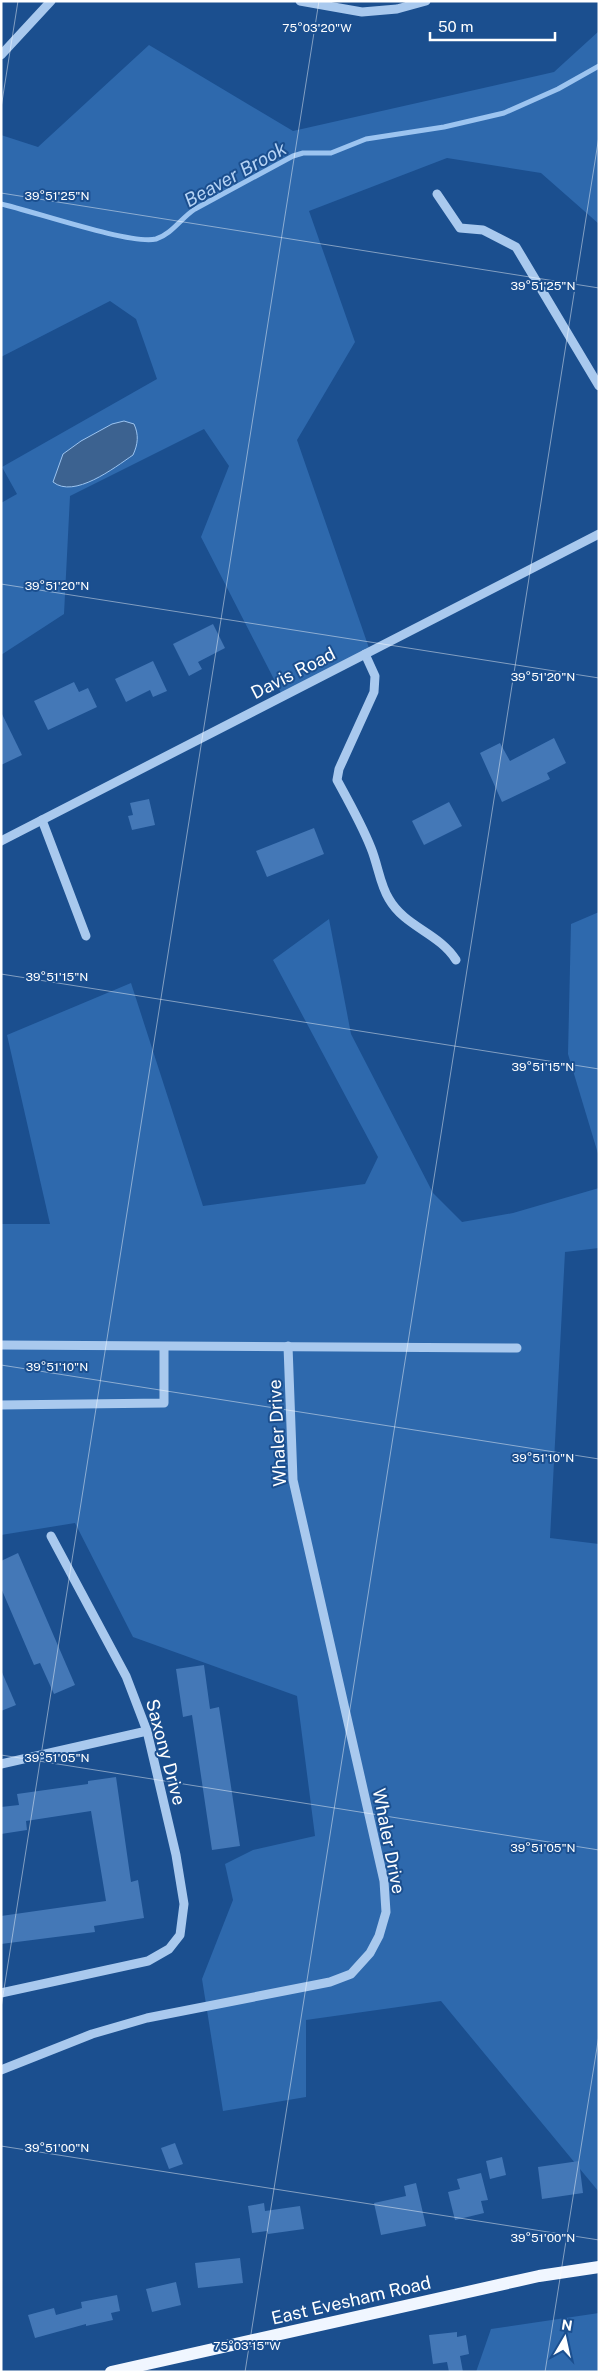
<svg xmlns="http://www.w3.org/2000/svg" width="600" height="2373" font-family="'Public Sans',sans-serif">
<rect width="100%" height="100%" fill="#1b4f8f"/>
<g fill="#2e69ad">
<polygon points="599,31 599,224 541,173 447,158 309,211 355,342 297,440 369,648 281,693 201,537 229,466 204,429 70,496 64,614 1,655 1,503 17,494 2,467 157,379 136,319 110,301 1,357 1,135 38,147 149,45 293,131 554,72"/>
<polygon points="599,912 599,1157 568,1054 571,924"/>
<polygon points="329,919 351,1034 433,1193 462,1222 513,1213 599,1188 599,1248 565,1252 550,1538 599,1544 599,2192 441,2001 306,2020 306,2097 223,2111 202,1979 233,1900 225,1864 253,1850 315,1836 297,1696 133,1637 75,1523 1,1535 1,1224 50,1224 7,1035 131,983 203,1206 365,1184 378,1157 273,960"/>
<polygon points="599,2313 599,2372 476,2372 491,2329"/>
</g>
<path fill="#3c6290" stroke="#9cc4f0" d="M 124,421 L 134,424 C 139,435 138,444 133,455 C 114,468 74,499 53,482 L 63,454 L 81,441 L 112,424 Z"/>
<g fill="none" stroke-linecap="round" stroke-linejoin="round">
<path stroke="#9cc4f0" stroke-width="5" d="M 1,204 C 33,211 130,245 156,239 C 172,234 181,218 195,209 L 293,156 L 303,153 L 331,153 L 366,139 L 444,127 L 504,113 L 558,89 L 599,66"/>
</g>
<g fill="#4478b7">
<polygon points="213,624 225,648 198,662 202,669 189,676 173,644"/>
<polygon points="153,661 167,691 153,697 150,690 126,702 115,679"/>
<polygon points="74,682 79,692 88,688 97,707 48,730 34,701"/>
<polygon points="1,712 22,755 1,765"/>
<polygon points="554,738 566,763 547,773 550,779 502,802 480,753 500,743 510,761"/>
<polygon points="149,799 155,825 132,830 128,816 133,815 130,803"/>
<polygon points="449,802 462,826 424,845 412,821"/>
<polygon points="314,828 324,854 267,877 256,851"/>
<polygon points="18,1553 75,1685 54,1694 40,1663 34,1665 1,1588 1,1561"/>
<polygon points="204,1665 210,1709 219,1707 240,1846 212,1850 192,1715 183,1717 176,1669"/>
<polygon points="1,1670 16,1705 1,1711"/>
<polygon points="116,1777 131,1882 138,1880 144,1918 94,1926 95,1932 1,1944 1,1916 106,1901 91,1811 26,1821 27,1830 1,1834 1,1807 19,1805 17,1794 88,1784 88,1781"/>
<polygon points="175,2143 183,2164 169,2169 161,2148"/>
<polygon points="502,2157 506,2175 490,2179 486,2161"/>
<polygon points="579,2161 583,2193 542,2199 538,2167"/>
<polygon points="481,2173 488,2200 481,2201 484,2213 455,2220 448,2192 460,2189 457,2179"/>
<polygon points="416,2183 426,2226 381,2235 374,2203 406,2196 404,2186"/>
<polygon points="264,2203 265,2211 300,2206 304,2229 268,2234 267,2231 252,2233 248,2206"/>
<polygon points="240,2258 243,2283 198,2288 195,2263"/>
<polygon points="176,2282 181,2305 152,2312 146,2289"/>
<polygon points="117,2295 120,2311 111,2313 113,2320 86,2326 86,2324 35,2338 28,2315 54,2308 56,2315 82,2308 81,2302"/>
<polygon points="457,2332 457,2337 466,2335 469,2354 460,2356 463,2372 449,2372 447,2362 433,2364 429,2335"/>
</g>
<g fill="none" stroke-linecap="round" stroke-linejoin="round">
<g stroke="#a9c9ee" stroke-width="9">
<polyline points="300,1 362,12 397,9 426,1"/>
<polyline points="1,55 51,1"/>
<polyline points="437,194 460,228 483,230 516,247 599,386"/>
<path d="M 365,654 L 375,676 L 374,692 L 339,769 L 337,780 C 349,802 362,825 371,848 C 378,865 380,885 389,899 C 405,927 439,933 456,960"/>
<polyline points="42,820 86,936"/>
<polyline points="1,841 599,534"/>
<polyline points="1,1345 517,1348"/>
<polyline points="1,1405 164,1403 164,1347"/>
<polyline points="1,1764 147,1731"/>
<polyline points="1,1993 148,1961 169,1949 180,1935 184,1904 176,1855 147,1731 126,1676 51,1536"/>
<polyline points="1,2070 92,2034 147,2018 330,1982 351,1974 370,1953 379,1936 386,1912 384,1881 293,1480 288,1346"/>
</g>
<polyline stroke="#f0f6ff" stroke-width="12" points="111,2372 539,2276 599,2267"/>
</g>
<path fill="none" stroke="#fff" stroke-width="1" stroke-opacity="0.45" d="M 1,108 L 18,1M 1,193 L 599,288M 1,584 L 599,678M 1,974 L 599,1069M 1,1365 L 599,1459M 1,1755 L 599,1850M 1,2008 L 319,1M 1,2146 L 599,2240M 245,2372 L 599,136M 545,2372 L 599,2035"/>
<g text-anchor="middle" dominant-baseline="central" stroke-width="4" stroke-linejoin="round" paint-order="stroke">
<g font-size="18" fill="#fff" stroke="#1b4f8f">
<text transform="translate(293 673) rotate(-27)">Davis Road</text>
<text transform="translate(277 1433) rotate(-93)">Whaler Drive</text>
<text transform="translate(166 1752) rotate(75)">Saxony Drive</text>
<text transform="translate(389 1841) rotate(79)">Whaler Drive</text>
<text transform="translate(351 2300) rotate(-13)">East Evesham Road</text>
</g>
<g font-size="19" font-style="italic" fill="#b5d3f5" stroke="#1b4f8f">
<text transform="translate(235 174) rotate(-29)">Beaver Brook</text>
</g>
</g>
<g font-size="12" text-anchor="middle" fill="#fff" stroke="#1b4f8f" stroke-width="4" stroke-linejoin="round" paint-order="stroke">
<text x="317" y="32">75°03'20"W</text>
<text x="57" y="200">39°51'25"N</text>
<text x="543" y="290">39°51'25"N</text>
<text x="57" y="590">39°51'20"N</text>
<text x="543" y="681">39°51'20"N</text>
<text x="57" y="981">39°51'15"N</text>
<text x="543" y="1071">39°51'15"N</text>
<text x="57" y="1371">39°51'10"N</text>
<text x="543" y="1462">39°51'10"N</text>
<text x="57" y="1762">39°51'05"N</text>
<text x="543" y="1852">39°51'05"N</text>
<text x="57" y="2152">39°51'00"N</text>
<text x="543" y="2242">39°51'00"N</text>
<text x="247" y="2350">75°03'15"W</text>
</g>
<rect width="600" height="2373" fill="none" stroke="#ffffff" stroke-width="5"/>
<g transform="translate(565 2338) rotate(9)" stroke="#1b4f8f" stroke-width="4" paint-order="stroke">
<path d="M0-4L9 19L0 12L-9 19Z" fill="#ffffff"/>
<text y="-8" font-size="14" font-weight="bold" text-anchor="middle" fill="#ffffff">N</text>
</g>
<path d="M430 32v8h125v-8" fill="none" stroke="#ffffff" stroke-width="2.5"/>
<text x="438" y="32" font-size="15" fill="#ffffff" stroke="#1b4f8f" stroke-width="4" paint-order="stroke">50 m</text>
</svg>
